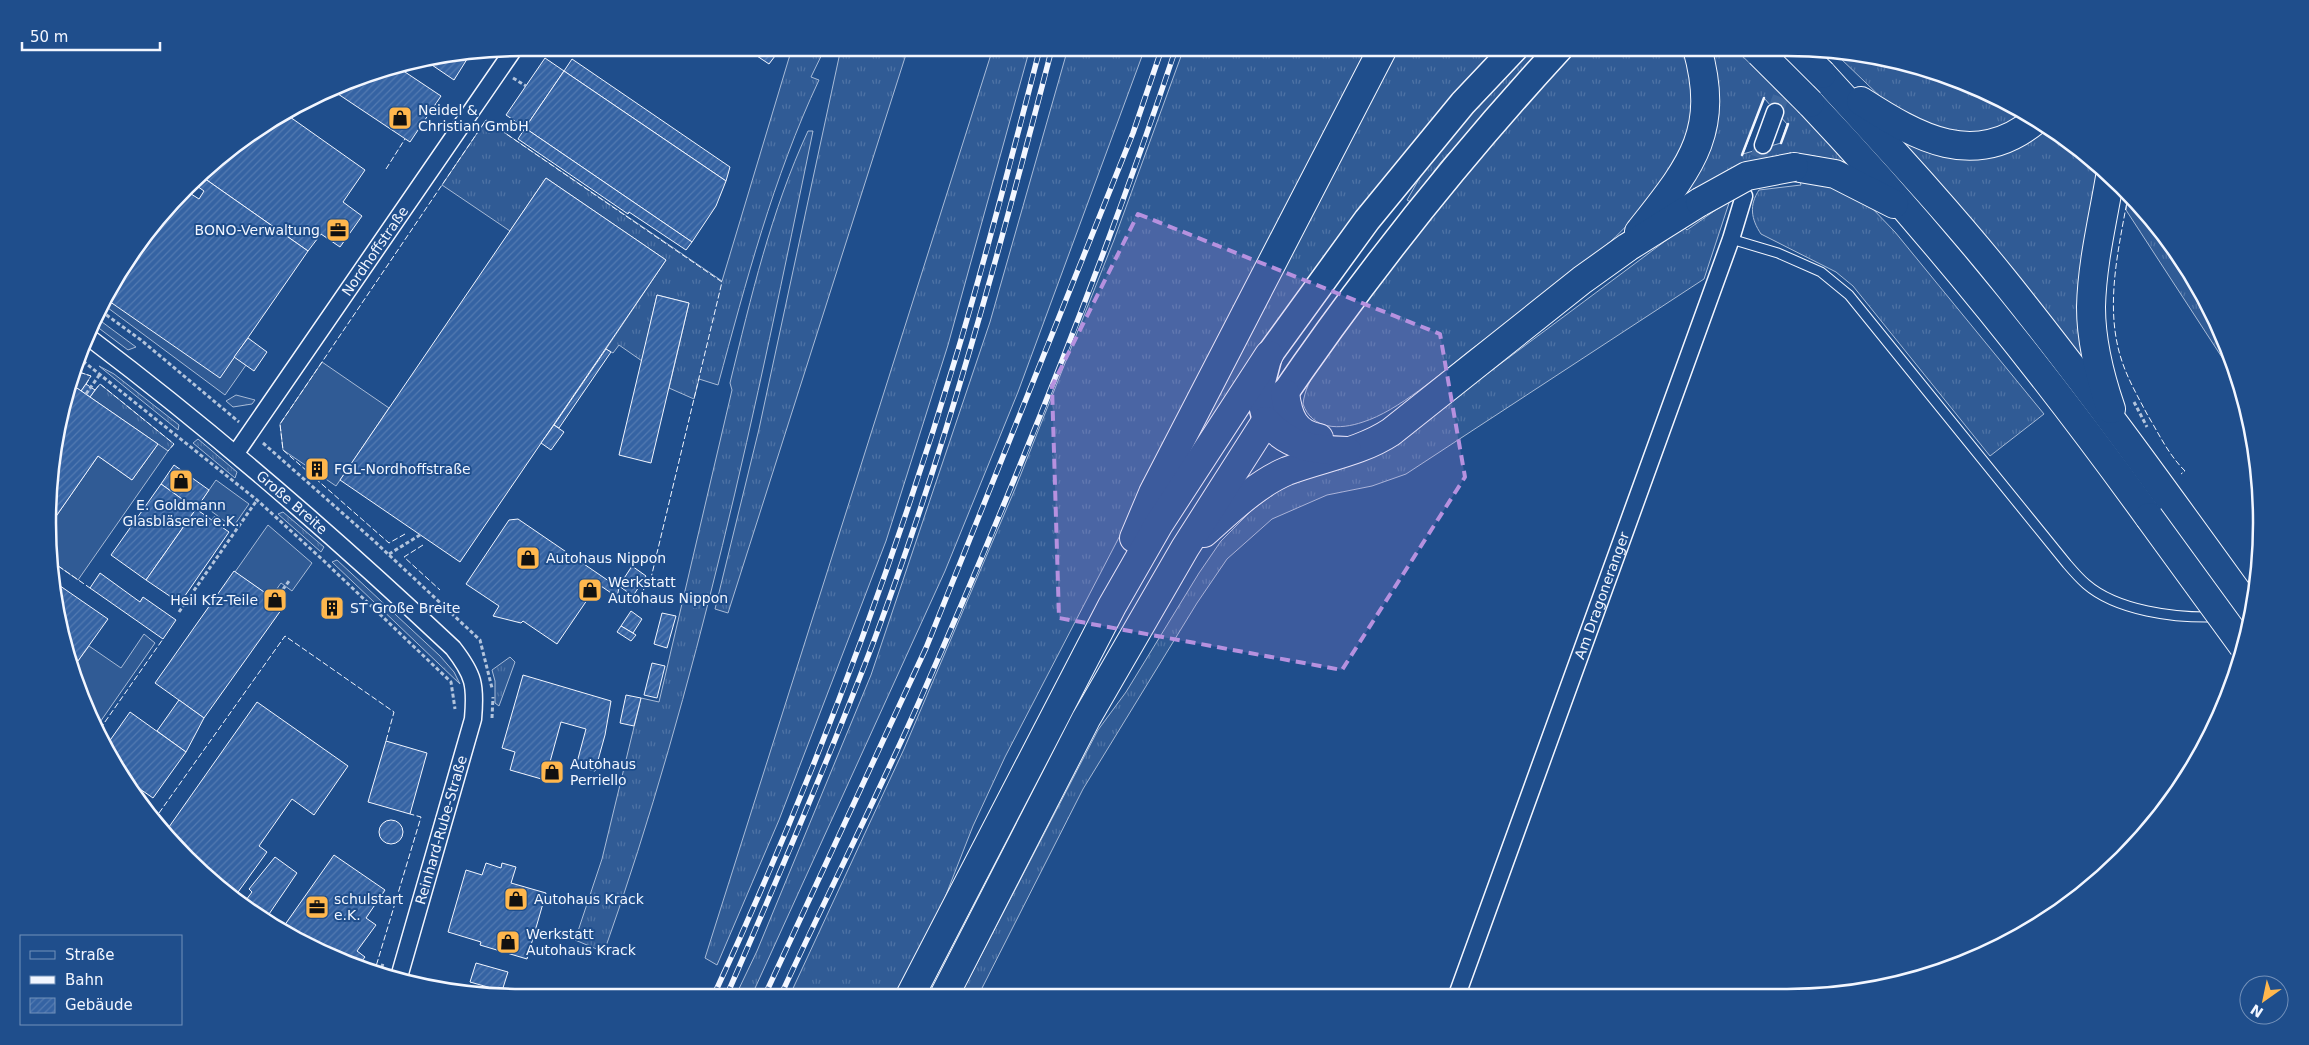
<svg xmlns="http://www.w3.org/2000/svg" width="2309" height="1045" font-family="'DejaVu Sans',sans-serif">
<defs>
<pattern id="grass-tufts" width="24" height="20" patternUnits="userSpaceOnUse" patternTransform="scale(1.25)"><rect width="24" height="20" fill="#305b95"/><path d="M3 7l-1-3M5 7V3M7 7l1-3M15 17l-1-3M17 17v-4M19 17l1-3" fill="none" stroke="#4e73a5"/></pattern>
<pattern id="building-hatch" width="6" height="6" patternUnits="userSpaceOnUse" patternTransform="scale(1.25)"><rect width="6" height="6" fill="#3563a3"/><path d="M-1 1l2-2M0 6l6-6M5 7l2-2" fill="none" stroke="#537ab1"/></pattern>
</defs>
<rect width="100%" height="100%" fill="#1f4e8c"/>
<g fill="url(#grass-tufts)" stroke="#a8bbd7" fill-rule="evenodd">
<path d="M 792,48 L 825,48 L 811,77 L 819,80 C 773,178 746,282 718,385 L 699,379 L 694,399 L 669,388 L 689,303 L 657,295 L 642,361 L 619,345 L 613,353 L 606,349 L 666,260 L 546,178 L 510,231 L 442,185 L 486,120 L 722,281 Z"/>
<polygon points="841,48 908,48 728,613 715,609 759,429"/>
<polygon points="993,48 1030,48 948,345 886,541 779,820 717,965 705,958"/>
<polygon points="1068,48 1145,48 1018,392 945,571 751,997 735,997 757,951 871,675 990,322"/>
<polygon points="1184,48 1373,48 1005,757 973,826 933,928 898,996 789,997 904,749 1015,489 1114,240"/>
<polygon points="1396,48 1499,48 1190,452 1187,452"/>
<polygon points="1529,48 1546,48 1441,162 1411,202 1407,200 1427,165"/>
<path d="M 1578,48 L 1685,48 C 1694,80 1698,120 1682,151 C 1639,236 1544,295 1469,351 C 1440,374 1398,411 1363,422 C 1340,430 1312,430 1303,404 C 1306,377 1328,354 1343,332 C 1413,231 1494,137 1578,48 Z"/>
<path d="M 1708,48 L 1734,48 L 1804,116 L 1846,162 L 1808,155 L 1778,157 L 1671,208 ZM 1764,98 L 1787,124 L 1781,143 L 1743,154 Z"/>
<polygon points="1838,56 1939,73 2028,114 1989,132 1944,133 1892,108"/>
<polygon points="2044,125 2102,168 2091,372 1901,142 1904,140"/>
<path d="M 808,131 L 813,131 C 756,408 698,686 604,952 L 575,940 L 602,859 L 641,698 L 659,702 L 732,390 L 730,383 C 751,297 771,211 808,131 Z"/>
<path d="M 1799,179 L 1824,183 L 1869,205 L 1895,232 L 2044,414 L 1990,456 L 1853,286 L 1836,272 L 1761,234 C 1751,219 1749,205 1759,190 L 1801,185 Z"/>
<polygon points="2128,196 2164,234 2213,313 2240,385 2126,210"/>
<polygon points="1730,200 1704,279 1406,474 1372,486 1327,495 1272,519 1227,559 1197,603 1083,789 978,996 960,996 1098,730 1126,692 1199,573 1221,541 1252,510 1278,491 1464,391 1684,227 1687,230"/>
<polygon points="98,319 136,347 128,350 96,326"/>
<polygon points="99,366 114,374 179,425 178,430"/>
<polygon points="79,372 91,376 81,391 74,386 72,389"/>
<polygon points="100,384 174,444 168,451 90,397"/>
<polygon points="236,395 255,400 252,404 233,407 226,401"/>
<polygon points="198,439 237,472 235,478 193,443"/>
<polygon points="283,512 324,547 321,552 278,514"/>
<polygon points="337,560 440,656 454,672 460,684 332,562"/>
<polygon points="510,657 515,662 499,706 495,703 495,681 492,670"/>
</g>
<g fill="#305b95" stroke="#a8bbd7">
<polygon points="130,262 169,289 235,357 246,365 225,395 104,305 111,285"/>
<polygon points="322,362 389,408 336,486 283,450 280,424"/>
<polygon points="158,444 168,451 78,580 51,561 48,524 50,525 98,456 132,480"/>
<polygon points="216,480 249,504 233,527 200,503"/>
<polygon points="268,525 312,563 292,591 281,583 271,597 235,572"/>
<polygon points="144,634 155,643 98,725 75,665 89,646 121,668"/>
</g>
<g fill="url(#building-hatch)" stroke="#f2f6ff">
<polygon points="662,48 677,48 672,55"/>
<polygon points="745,48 781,48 769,64"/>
<polygon points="469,56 454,80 429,63"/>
<polygon points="545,58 564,71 525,128 506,115"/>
<polygon points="572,59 730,167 726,181 564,71"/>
<polygon points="399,68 441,96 410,142 332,90 370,73"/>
<polygon points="564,71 726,181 716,206 692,242 525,128"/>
<polygon points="283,112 365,170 343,202 362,216 340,247 321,234 308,251 201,176 210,165"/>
<polygon points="525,128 692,242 686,250 629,212 628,214 518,139"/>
<polygon points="201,176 308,251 220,378 106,299 111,285 188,192 199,199 204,191 194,184"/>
<polygon points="546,178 666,260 460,562 340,480"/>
<polygon points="657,295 689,303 651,463 619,455"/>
<polygon points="248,338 267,352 254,371 234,357"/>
<polygon points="606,349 611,352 559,428 554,425"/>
<polygon points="86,384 95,390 90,397 81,391"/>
<polygon points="74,386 158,444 132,480 98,456 50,525 48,522 57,430"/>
<polygon points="554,425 564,432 551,450 541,443"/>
<polygon points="174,465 209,490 196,509 161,484"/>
<polygon points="315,465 323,470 320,475 312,469"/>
<polygon points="161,484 196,509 146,580 111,555"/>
<polygon points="196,509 229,532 180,603 146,580"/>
<polygon points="518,519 619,588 617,597 598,584 557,644 523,621 521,623 493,616 499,606 466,584 509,520"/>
<polygon points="632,566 646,576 633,596 619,586"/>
<polygon points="234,571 284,606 204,718 155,683"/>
<polygon points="100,573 140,602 143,597 176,620 163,639 90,588"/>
<polygon points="53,581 108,619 75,665 57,615"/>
<polygon points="330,598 343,608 336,618 322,609"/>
<polygon points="631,611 642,619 633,633 621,626"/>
<polygon points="662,613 676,616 667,648 654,644"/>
<polygon points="621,626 636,635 631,641 617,632"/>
<polygon points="652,663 665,666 657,698 644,695"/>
<polygon points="523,675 611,701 605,735 595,771 576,766 586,729 561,722 545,780 510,770 515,752 502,748"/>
<polygon points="626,695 641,698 634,726 620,723"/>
<polygon points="179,700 204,718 186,752 157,731"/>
<polygon points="257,702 348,766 314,815 292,799 259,846 267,852 233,899 164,834"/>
<polygon points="130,712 186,752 153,798 124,778 111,760 106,746"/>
<polygon points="386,741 427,753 410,814 368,802"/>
<circle cx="391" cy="832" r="12"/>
<polygon points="334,855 385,890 366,918 376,925 357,951 365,957 358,966 284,926"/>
<polygon points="275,857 297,873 267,917 243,904 252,892 249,889"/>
<polygon points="486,863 501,868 502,863 516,867 511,883 546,893 527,959 480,945 481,942 448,932 466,870 482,875"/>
<polygon points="476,963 508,972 502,991 470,982"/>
</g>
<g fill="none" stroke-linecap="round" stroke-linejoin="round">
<g stroke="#3f679d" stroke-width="16" stroke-dasharray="16 8" stroke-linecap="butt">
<polyline points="1775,112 1799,49"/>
<polyline points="1750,180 1763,145"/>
</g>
<g stroke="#f2f6ff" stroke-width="11">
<path id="service" d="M 1731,239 L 1778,253 L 1821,272 L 1849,295 L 2067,564 C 2073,571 2079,578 2086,584 C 2117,611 2175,618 2215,617"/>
</g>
<g stroke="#f2f6ff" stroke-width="19">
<g id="minor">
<polyline points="1763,145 1775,112"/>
<path id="s1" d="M 91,339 C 218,435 337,539 453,648 C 474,675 476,685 473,719 L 399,977"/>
<path id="s2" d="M 236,453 L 514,49"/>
<path id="s3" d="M 1457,995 L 1731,239 L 1744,196"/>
</g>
</g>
<g stroke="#f2f6ff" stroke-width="29">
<g id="primary">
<path d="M 1272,412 C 1359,283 1455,162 1560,48"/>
<polyline points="1266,421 1259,393 1269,355 1367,220 1463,103 1515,48"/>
</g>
</g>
<g stroke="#f2f6ff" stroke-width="30">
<g id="trunk">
<path d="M 1822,74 C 1883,141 1945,207 2002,278 C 2089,386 2170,499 2251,611"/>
<path d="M 1861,101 C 1917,137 1974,171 2036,120"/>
<path d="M 1810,103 C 1933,233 2044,372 2149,517"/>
<polyline points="1794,167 1835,174 1894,204"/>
<path d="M 2110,177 C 2103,219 2092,263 2091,307 C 2091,340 2100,377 2111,409"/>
<path d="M 1639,232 C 1690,167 1721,133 1697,48"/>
<path d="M 1285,393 C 1288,416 1294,434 1319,438"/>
<path d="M 1204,533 C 1229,511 1256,484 1287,471 C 1321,458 1361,452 1391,432 L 1582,280 L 1628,247 L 1700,202"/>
<polyline points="1134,538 1153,493 1383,48"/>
<polyline points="910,996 1112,606 1159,524 1269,355"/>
<path d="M 944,996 L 1086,719 L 1185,548 L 1266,421 C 1289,447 1314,450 1347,451"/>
</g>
</g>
<g stroke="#b3c4dc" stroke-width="3" stroke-dasharray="4 2.5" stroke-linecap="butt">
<polyline points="513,78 526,86"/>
<polyline points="101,311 141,340 239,422"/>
<polyline points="83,361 257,500 324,561 451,682 455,709"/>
<polyline points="86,394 100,374"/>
<polyline points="2134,402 2147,427"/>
<polyline points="263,443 373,540 480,640 492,688"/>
<polyline points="213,520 217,515"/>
<polyline points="389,554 420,535"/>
<polyline points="275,600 289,581"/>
<polyline points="179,612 257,500"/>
<polyline points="492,718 493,697"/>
<polyline points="380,974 383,963"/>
</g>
<use href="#service" stroke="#1f4e8c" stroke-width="9"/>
<use href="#minor" stroke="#1f4e8c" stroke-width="16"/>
<use href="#primary" stroke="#1f4e8c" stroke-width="26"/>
<use href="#trunk" stroke="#1f4e8c" stroke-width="28"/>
<g stroke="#f2f6ff" stroke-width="5.5">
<g id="rail">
<path d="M 713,997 C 810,788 892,571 958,350 C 988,250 1014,149 1040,48"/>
<path d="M 726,997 C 778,878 829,759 875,638 C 947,445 1001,246 1052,48"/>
<polyline points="764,997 926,648 1133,133 1162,48"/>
<path d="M 780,997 C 827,895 878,795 923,693 C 1016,482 1103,267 1176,48"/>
</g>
</g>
<use href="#rail" stroke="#1f4e8c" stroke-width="4" stroke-dasharray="11" stroke-linecap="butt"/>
<g stroke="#f2f6ff" stroke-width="30" stroke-linecap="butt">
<g id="trunk-bridge">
<polyline points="1797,49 1822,74"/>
<polyline points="1760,53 1810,103"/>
<polyline points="1700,202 1747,176 1794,167"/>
<polyline points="2149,517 2243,646"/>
</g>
</g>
<use href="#trunk-bridge" stroke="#1f4e8c" stroke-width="28"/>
<g stroke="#f2f6ff" stroke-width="1" stroke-dasharray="6 2.5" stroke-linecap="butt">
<polyline points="386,169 405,139"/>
<path d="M 2128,196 C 2119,247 2105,303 2120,355 C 2126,376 2137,395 2147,414 C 2159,434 2168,454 2185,471 L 2181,474"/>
<polyline points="79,372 91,376 85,386"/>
<polyline points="95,390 100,384 174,444 168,451"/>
<polyline points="405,534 389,543 283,450 280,424 486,120 722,282 651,578 637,600 630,595"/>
<polyline points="423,545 404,557 440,590"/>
<polyline points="51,561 90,588"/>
<polyline points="100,729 163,639"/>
<polyline points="154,820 285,636 394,712 386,741"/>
<polyline points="374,973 421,817 410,814"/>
</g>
<g stroke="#f2f6ff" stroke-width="2.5">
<polyline points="1781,143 1788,124"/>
<polyline points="1742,155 1764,98"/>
</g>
</g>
<path fill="#b691df" fill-opacity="0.2" stroke="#b691df" stroke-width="4" stroke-dasharray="10 6" stroke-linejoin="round" d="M 1138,214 L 1440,334 L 1465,477 L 1342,670 L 1059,618 L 1052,386 Z"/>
<defs>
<g id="shop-square" transform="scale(1.25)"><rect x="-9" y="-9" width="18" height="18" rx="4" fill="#ffb74d" stroke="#1f4e8c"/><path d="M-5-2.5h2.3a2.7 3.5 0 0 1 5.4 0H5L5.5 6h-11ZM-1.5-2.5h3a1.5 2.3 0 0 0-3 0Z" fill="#111"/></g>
<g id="office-square" transform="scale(1.25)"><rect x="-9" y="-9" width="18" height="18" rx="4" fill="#ffb74d" stroke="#1f4e8c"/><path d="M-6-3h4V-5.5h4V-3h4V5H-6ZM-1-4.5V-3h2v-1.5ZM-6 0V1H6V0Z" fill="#111"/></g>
<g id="building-square" transform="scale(1.25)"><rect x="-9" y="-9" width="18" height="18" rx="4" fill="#ffb74d" stroke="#1f4e8c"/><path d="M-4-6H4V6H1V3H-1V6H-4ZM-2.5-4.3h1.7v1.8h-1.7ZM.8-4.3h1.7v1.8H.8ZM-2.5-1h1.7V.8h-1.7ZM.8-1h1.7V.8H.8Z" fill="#111"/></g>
</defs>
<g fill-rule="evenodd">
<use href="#shop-square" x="400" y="118"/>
<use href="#office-square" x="338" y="230"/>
<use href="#building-square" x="317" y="469"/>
<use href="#shop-square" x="181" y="481"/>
<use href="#shop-square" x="528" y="558"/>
<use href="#shop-square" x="590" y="590"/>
<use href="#shop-square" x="275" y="600"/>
<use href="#building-square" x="332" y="608"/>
<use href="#shop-square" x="552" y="772"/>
<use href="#shop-square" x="516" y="899"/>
<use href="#office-square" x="317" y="907"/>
<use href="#shop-square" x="508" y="942"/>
</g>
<g text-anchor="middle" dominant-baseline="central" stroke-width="4" stroke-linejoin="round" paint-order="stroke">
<g font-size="14" fill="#f2f6ff" stroke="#1f4e8c" text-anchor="start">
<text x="418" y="110">Neidel &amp;<tspan x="418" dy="16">Christian GmbH</tspan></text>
<text x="320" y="230" text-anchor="end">BONO-Verwaltung</text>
<text x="334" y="469">FGL-Nordhoffstraße</text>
<text x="181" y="505" text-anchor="middle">E. Goldmann<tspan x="181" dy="16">Glasbläserei e.K.</tspan></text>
<text x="546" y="558">Autohaus Nippon</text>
<text x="608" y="582">Werkstatt<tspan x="608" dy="16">Autohaus Nippon</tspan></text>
<text x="258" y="600" text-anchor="end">Heil Kfz-Teile</text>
<text x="350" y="608">ST Große Breite</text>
<text x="570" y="764">Autohaus<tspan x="570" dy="16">Perriello</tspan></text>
<text x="334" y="899">schulstart<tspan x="334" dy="16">e.K.</tspan></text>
<text x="534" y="899">Autohaus Krack</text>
<text x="526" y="934">Werkstatt<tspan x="526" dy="16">Autohaus Krack</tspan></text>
</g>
<g font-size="14" fill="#f2f6ff" stroke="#1f4e8c">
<text stroke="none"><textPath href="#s2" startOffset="245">Nordhoffstraße</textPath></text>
<text stroke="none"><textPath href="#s1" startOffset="259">Große Breite</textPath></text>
<text stroke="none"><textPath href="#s3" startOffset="425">Am Dragoneranger</textPath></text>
<text transform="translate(441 830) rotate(-74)">Reinhard-Rube-Straße</text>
</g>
</g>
<path d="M0 0H2309V1045H0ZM522 56H1787A466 466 0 0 1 2253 522V523A466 466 0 0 1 1787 989H522A466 466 0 0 1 56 523V522A466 466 0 0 1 522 56Z" fill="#1f4e8c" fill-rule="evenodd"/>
<path fill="none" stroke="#f2f6ff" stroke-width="2.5" d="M522 56H1787A466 466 0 0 1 2253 522V523A466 466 0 0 1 1787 989H522A466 466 0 0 1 56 523V522A466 466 0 0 1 522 56Z"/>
<rect x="20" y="935" width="162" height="90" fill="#1f4e8c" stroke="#7391ba"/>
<rect x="30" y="951" width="25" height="8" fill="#1f4e8c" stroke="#7391ba"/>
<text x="65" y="960" font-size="15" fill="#f2f6ff">Straße</text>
<rect x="30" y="976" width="25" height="8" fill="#f2f6ff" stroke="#7391ba"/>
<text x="65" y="985" font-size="15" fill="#f2f6ff">Bahn</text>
<rect x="30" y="998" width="25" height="15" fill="url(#building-hatch)" stroke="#7391ba"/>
<text x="65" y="1010" font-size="15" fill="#f2f6ff">Gebäude</text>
<g transform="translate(2264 1000) rotate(213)"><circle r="24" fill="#1f4e8c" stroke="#7391ba"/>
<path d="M0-4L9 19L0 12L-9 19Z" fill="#ffb74d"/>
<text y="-8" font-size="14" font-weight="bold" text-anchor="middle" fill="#f2f6ff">N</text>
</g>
<path d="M22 42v8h138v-8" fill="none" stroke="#f2f6ff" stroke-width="2.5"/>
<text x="30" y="42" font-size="15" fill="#f2f6ff" stroke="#1f4e8c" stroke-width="4" paint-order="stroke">50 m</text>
</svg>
